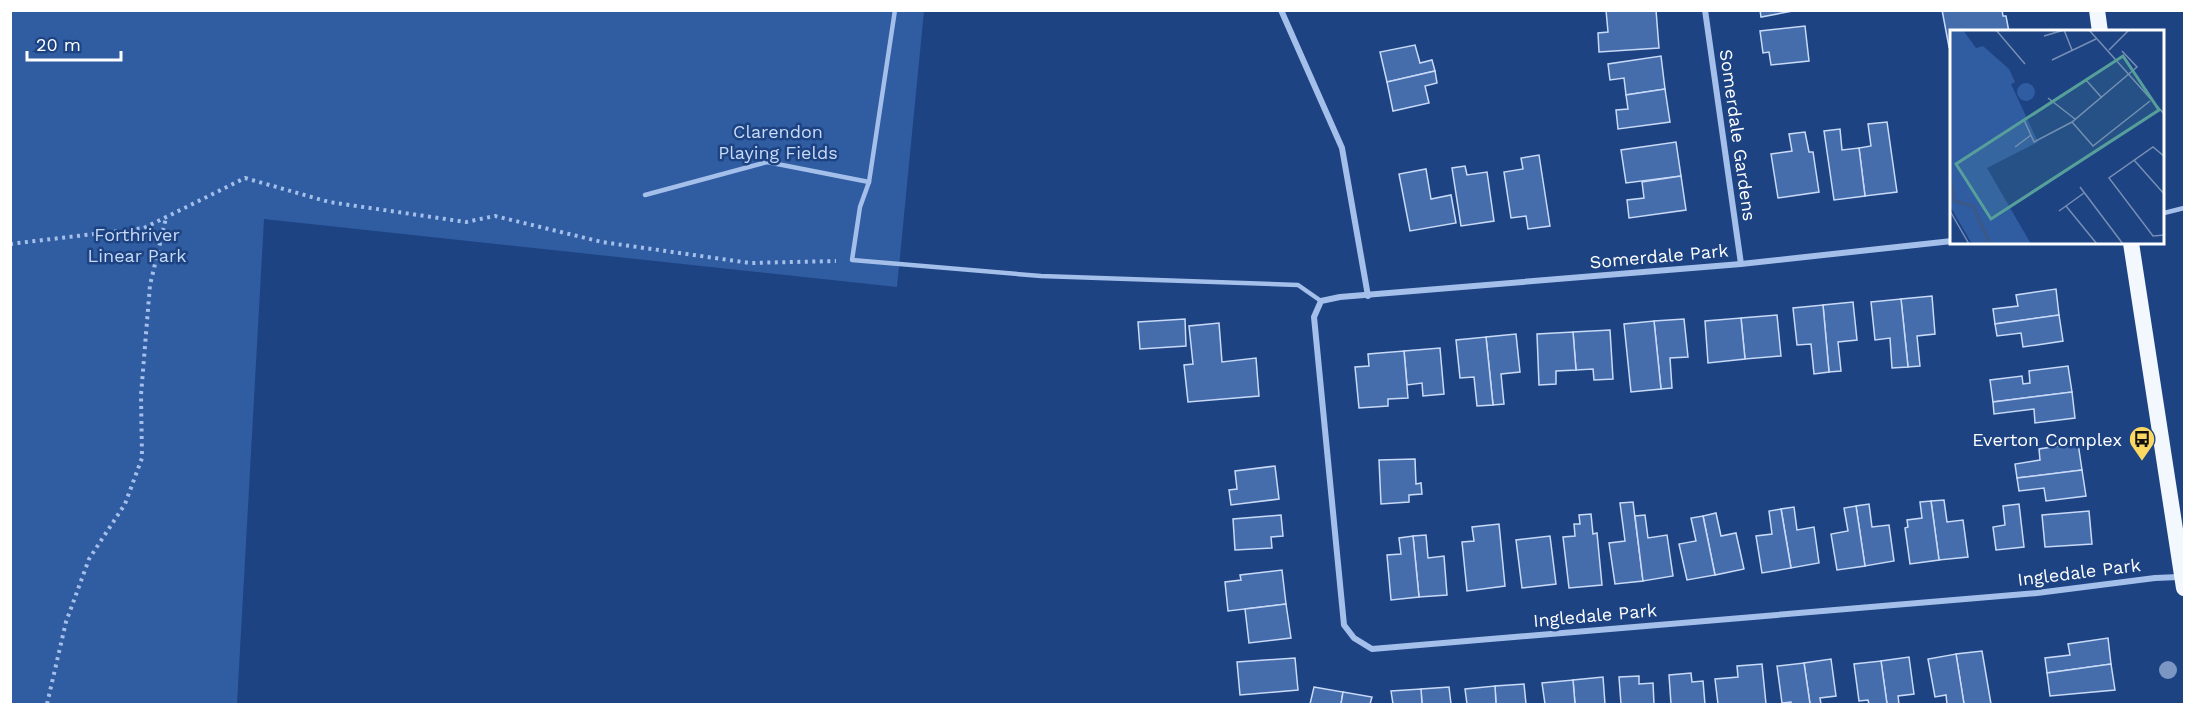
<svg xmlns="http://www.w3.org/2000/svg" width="2195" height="715" font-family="'Work Sans',sans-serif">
<rect width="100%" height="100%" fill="#1d4383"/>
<polygon fill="#305ca1" points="10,11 924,11 897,287 264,219 237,704 11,704"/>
<g fill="#456dac" stroke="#c8daf7" stroke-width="1.5">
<polygon points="1606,10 1656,10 1659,48 1599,52 1598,33 1608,32"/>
<polygon points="1760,10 1798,10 1761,17"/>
<polygon points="1942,10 2002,10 2003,16 2006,16 2009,32 1952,32 1952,46 1949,47"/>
<polygon points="1805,26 1809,61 1771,65 1769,52 1763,53 1760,31"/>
<polygon points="1415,45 1420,63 1432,60 1435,71 1387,82 1380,52"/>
<polygon points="1661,56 1665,89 1626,95 1624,78 1610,80 1608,64"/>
<polygon points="1435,71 1437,83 1425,86 1429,103 1393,111 1387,82"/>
<polygon points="1665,89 1670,122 1618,129 1616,110 1628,109 1626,95"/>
<polygon points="1887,122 1897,192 1865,196 1859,148 1871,146 1868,124"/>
<polygon points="1840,129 1842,150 1859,148 1865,196 1834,200 1824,131"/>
<polygon points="1805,132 1809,152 1813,152 1819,192 1778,198 1771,154 1792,151 1789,134"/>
<polygon points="1676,142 1681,176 1626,183 1621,150"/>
<polygon points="1539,155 1550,226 1528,229 1526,216 1511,218 1504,172 1523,169 1521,158"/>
<polygon points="1465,166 1467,175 1487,172 1494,221 1461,226 1452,168"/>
<polygon points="1426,169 1431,199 1451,195 1456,223 1410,231 1399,174"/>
<polygon points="1681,176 1686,210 1629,218 1627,200 1644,198 1642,182"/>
<polygon points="2056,289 2059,315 1995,324 1993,309 2018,306 2016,295"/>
<polygon points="1932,296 1935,334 1917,336 1920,366 1908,367 1901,299"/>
<polygon points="1901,299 1908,367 1892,368 1890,338 1875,340 1871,302"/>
<polygon points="1853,302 1857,340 1838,342 1841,371 1829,372 1823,305"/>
<polygon points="1823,305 1829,372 1814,374 1811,344 1797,345 1793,308"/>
<polygon points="1777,315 1781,356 1745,359 1741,318"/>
<polygon points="2059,315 2063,341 2023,347 2021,333 1997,336 1995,324"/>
<polygon points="1741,318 1745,359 1708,363 1705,321"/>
<polygon points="1185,319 1186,346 1140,349 1138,322"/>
<polygon points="1684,319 1688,357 1670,358 1672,388 1661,389 1654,321"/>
<polygon points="1654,321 1661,389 1631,392 1624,324"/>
<polygon points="1219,323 1222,362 1256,358 1259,396 1188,402 1184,365 1193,364 1189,326"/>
<polygon points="1610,330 1613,379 1594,380 1593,369 1576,370 1573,332"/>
<polygon points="1573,332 1576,370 1556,371 1556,384 1539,385 1537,334"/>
<polygon points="1516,334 1520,372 1501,374 1504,404 1493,405 1486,337"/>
<polygon points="1486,337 1493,405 1477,406 1474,377 1460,378 1456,340"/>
<polygon points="1440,348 1444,394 1423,396 1422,383 1407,385 1404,351"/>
<polygon points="1404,351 1408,398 1388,399 1388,406 1359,408 1355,367 1369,366 1368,354"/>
<polygon points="2068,366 2072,392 1993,402 1990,380 2022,376 2023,384 2030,383 2029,371"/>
<polygon points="2072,392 2075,418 2035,423 2034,409 1994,414 1993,402"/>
<polygon points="2078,443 2082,470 2017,478 2015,464 2040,460 2039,449"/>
<polygon points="1415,459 1416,484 1421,483 1422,494 1409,495 1409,502 1381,504 1379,460"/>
<polygon points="1275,466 1279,499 1231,505 1229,490 1237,489 1235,471"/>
<polygon points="2082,470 2086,496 2046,501 2044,488 2019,491 2017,478"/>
<polygon points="1944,500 1947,522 1963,520 1968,557 1939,560 1931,501"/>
<polygon points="1931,501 1939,560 1910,564 1905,528 1908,527 1907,520 1922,518 1920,502"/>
<polygon points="1633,502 1643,581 1615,584 1609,543 1625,541 1620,503"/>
<polygon points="1869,504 1872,527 1889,525 1894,561 1865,566 1856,506"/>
<polygon points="2019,504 2024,547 1996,550 1993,527 2005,525 2003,506"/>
<polygon points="1856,506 1865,566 1837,570 1831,534 1848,531 1844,508"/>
<polygon points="1794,507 1797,530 1814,527 1819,563 1791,568 1781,509"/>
<polygon points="1781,509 1791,568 1762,573 1756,536 1772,534 1769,511"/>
<polygon points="2089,511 2092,544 2045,547 2042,515"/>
<polygon points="1716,513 1721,536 1736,533 1744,569 1715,575 1703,516"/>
<polygon points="1591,514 1593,534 1597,533 1602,585 1569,588 1563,537 1575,536 1574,524 1580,524 1579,515"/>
<polygon points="1281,515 1283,536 1271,537 1272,548 1235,550 1233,519"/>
<polygon points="1645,515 1648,538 1667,535 1673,576 1643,581 1635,516"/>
<polygon points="1703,516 1715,575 1687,580 1679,544 1696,541 1691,518"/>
<polygon points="1499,524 1505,586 1467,591 1462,542 1474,541 1472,527"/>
<polygon points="1426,535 1428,558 1444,556 1447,595 1419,597 1413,536"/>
<polygon points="1413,536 1419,597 1391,600 1387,555 1401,554 1399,538"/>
<polygon points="1550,536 1556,584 1522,588 1516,540"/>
<polygon points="1282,570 1286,604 1228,611 1225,582 1241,580 1240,575"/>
<polygon points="1286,604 1291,638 1249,643 1245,609"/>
<polygon points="2108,638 2111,664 2047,673 2045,658 2070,655 2068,644"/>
<polygon points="1982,651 1991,704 1964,704 1956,654"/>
<polygon points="1956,654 1964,704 1947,704 1946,695 1935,697 1928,659"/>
<polygon points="1909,657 1914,694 1898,696 1899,704 1887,704 1881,661"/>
<polygon points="1295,658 1298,690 1240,695 1237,662"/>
<polygon points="1831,659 1836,696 1820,698 1821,704 1810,704 1804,663"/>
<polygon points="1881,661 1887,704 1869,704 1868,700 1859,701 1854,664"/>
<polygon points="1804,663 1810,704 1791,704 1791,702 1782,703 1777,666"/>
<polygon points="1762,664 1766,704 1718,704 1715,679 1738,677 1737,666"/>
<polygon points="2111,664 2115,690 2050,696 2047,673"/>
<polygon points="1691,673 1692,682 1703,681 1705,704 1671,704 1669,675"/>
<polygon points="1639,676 1639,684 1653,683 1654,704 1621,704 1619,677"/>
<polygon points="1603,677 1605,704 1575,704 1573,680"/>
<polygon points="1573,680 1575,704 1545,704 1542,683"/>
<polygon points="1524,684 1526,704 1496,704 1495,686"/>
<polygon points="1495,686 1496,704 1467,704 1465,689"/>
<polygon points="1314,687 1343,692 1341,704 1310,704"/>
<polygon points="1449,687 1451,704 1422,704 1421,689"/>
<polygon points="1421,689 1422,704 1393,704 1391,691"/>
<polygon points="1343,692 1372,697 1370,704 1341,704"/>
</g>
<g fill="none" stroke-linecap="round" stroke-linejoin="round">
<g stroke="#a4bfea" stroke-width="4" stroke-dasharray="3 4.5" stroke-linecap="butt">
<polyline points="10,244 144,228 245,178 329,202 466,222 495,216 602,242 750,263 836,261"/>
<polyline points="47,704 66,622 89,559 125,504 142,458 141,395 150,285 166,218"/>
</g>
<g stroke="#a4bfea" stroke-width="4.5">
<polyline points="895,10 869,182 860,207 852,260 1041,276 1298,285 1321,301"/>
<polyline points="645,195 767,162 869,182"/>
<polyline points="2164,213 2184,208"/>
</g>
<g stroke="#a4bfea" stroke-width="6">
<polyline points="1281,10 1342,148 1368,296"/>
<polyline points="1705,10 1741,264"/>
<polyline points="1952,241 1741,264 1340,297 1321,301 1314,317 1344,625 1354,638 1372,649 2037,593 2155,578 2179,577"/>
</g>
<g stroke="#f3f7fe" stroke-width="16">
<polyline points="2097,10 2100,32"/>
<polyline points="2131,243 2184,588"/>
</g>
</g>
<circle fill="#7b96c3" cx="2168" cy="670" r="9"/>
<defs>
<g id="bus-pin" transform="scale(1.35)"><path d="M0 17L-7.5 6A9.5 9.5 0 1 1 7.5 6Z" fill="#fad862" stroke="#1d4383"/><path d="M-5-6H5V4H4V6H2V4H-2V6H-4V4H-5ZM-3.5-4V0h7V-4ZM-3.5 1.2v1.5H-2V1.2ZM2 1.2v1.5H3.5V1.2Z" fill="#111"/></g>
</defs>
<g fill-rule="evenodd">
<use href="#bus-pin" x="2142" y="439"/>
</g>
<g text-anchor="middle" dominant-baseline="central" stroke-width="5" stroke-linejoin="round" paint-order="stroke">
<g font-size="18" fill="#c8daf7" stroke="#1d4383">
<text x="778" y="131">Clarendon<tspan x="778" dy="21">Playing Fields</tspan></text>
<text x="137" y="234">Forthriver<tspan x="137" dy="21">Linear Park</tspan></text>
</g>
<g font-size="18" fill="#fff" stroke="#1d4383">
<text transform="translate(1738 135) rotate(82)">Somerdale Gardens</text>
<text transform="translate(1659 256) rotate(-5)">Somerdale Park</text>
<text transform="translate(2079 572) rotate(-7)">Ingledale Park</text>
<text transform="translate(1595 615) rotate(-5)">Ingledale Park</text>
</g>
<g font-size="18" fill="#fff" stroke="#1d4383" text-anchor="end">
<text x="2122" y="439">Everton Complex</text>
</g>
</g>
<g transform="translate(1950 30)">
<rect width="214" height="214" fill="#1d4383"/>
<path d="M 0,0 L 13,0 L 26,18 L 33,16 L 59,39 L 65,52 L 61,54 L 88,112 L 37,138 L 81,214 L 22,214 L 0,176 ZM67 62a9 9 0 1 1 18 0a9 9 0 1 1-18 0Z" fill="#305ca1"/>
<path fill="none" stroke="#3c5887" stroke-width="3" d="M 0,148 L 5,171 L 23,176 L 40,214"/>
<path fill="none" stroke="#778eb5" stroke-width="1.5" d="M 46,0 L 75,34M 139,0 L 215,85M 94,6 L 114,0 L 122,20M 159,20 L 179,0M 102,30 L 146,9M 136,50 L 152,68M 98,68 L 125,89M 74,90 L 84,112 L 122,92 L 187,37 L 172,21M 122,92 L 143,116 L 200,71M 65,117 L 81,105M 215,127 L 203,117 L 159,148 L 203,206 L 215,205M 184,130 L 215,165M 130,157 L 173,214M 116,176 L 147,214M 0,181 L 19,214M 109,181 L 134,163"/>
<path fill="#579f9a" fill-opacity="0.15" stroke="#579f9a" stroke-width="3" d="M 173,26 L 209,80 L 41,189 L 6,134 Z"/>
<rect width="214" height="214" fill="none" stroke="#fff" stroke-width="3"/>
</g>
<rect width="2195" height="715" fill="none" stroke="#ffffff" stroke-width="24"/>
<path d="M27 51v9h94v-9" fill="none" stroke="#ffffff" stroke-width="3"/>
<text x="36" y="51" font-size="18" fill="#ffffff" stroke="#1d4383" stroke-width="4.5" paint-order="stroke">20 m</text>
</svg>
